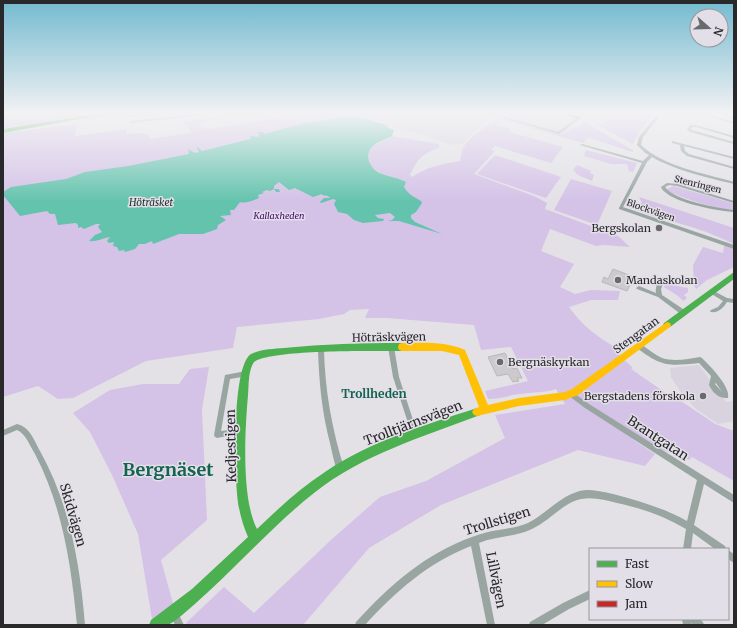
<svg xmlns="http://www.w3.org/2000/svg" width="737" height="628" font-family="Merriweather,serif">
<rect width="100%" height="100%" fill="#e3e1e6"/>
<g fill="#d8d3de">
<polygon points="357,114 616,114 603,124 581,118 562,135 491,116 462,144 453,145"/>
<polygon points="699,365 726,402 734,401 734,421 718,424 696,409 680,391 671,377 670,368"/>
</g>
<g fill="#d4c2e7">
<polygon points="3,114 131,114 3,128"/>
<path d="M 284,114 L 353,114 L 356,115 L 343,117 L 374,184 L 402,180 L 383,175 L 373,168 L 370,164 L 368,153 L 372,146 L 392,136 L 439,144 L 439,148 C 422,154 418,158 410,175 L 412,177 C 427,167 441,164 460,161 C 461,157 461,152 463,148 C 470,136 491,120 504,119 L 562,135 L 572,128 L 582,125 L 583,121 L 634,151 L 632,152 L 588,137 L 583,143 L 503,120 L 499,121 L 497,125 L 511,129 L 509,132 L 563,147 L 551,163 L 495,146 L 491,150 L 495,151 L 474,174 L 534,196 L 547,203 L 545,209 L 618,236 L 630,247 L 604,245 L 596,246 L 550,229 L 541,251 L 574,264 L 560,287 L 575,294 L 591,290 L 620,291 L 618,300 L 591,300 L 569,307 C 582,326 600,339 620,350 L 617,353 L 633,368 L 631,369 L 673,398 L 684,403 L 715,424 L 734,431 L 734,481 L 692,457 L 689,460 L 631,438 L 655,454 L 645,466 L 578,450 L 441,505 L 369,548 L 303,625 L 187,625 L 186,623 L 224,587 L 254,613 L 332,539 L 380,497 L 426,481 L 505,438 L 495,415 L 565,404 L 556,389 C 544,393 533,392 520,394 C 509,395 500,399 488,399 L 485,391 L 528,381 L 511,347 L 481,350 L 474,325 L 387,318 L 365,318 L 369,309 L 350,310 L 344,314 L 319,319 L 237,327 L 233,348 L 146,361 L 73,398 L 58,399 L 38,386 L 3,397 L 3,133 L 77,124 L 75,136 L 127,129 L 126,134 L 142,133 L 149,135 L 150,139 L 191,133 L 188,126 L 183,123 C 194,118 206,114 218,118 L 216,120 L 200,122 L 201,128 L 209,129 L 276,118 Z"/>
<polygon points="616,114 655,114 640,131 633,144 594,123 603,124"/>
<polygon points="586,150 637,163 633,172 629,171 627,164 611,164 584,156"/>
<polygon points="495,155 561,177 546,198 477,174"/>
<polygon points="577,165 591,171 590,173 594,175 592,181 578,175 573,170"/>
<polygon points="571,179 612,191 597,225 554,210"/>
<path d="M 674,186 L 732,203 L 734,204 L 734,210 C 719,210 680,198 667,190 L 667,189 Z"/>
<path d="M 639,197 L 734,228 L 734,244 C 716,235 697,228 678,223 C 662,218 643,215 629,205 L 642,203 Z"/>
<polygon points="724,245 734,248 734,267 707,280 696,289 694,285 693,265 703,247 723,253"/>
<path d="M 665,284 L 688,288 L 688,292 L 684,295 L 687,298 L 683,301 C 677,294 671,292 664,287 Z"/>
<polygon points="209,367 202,410 207,520 161,560 174,607 152,619 138,534 112,475 90,432 73,413 110,390 143,384 179,384 190,369"/>
</g>
<path fill="#63c3ad" d="M 356,115 L 389,126 L 387,127 L 394,130 L 392,136 C 380,142 365,145 369,161 C 371,167 376,172 382,174 C 390,177 399,178 406,182 L 404,187 C 408,194 414,197 421,201 L 422,203 L 416,212 L 411,215 L 411,218 L 415,222 L 442,234 L 399,221 L 388,221 L 392,220 L 395,217 L 390,213 L 375,215 L 378,218 L 384,219 L 383,221 L 363,223 L 354,220 L 347,214 L 338,212 L 334,204 L 336,200 L 333,199 L 321,203 L 320,202 L 324,198 L 330,198 L 328,196 L 322,195 L 322,194 L 313,197 L 295,188 L 289,190 L 279,182 L 274,186 L 274,189 L 279,189 L 280,192 L 276,192 L 274,189 L 270,191 L 267,190 L 262,192 L 264,193 L 258,195 L 259,198 C 254,200 245,204 240,202 L 234,210 L 230,210 L 231,215 L 220,216 L 226,220 L 218,225 L 217,229 L 203,234 L 179,234 L 153,244 L 152,241 L 145,244 L 139,244 L 135,249 L 125,252 L 124,252 L 125,250 L 119,251 L 117,247 L 113,246 L 114,242 L 109,243 L 107,241 L 110,237 C 103,238 96,242 89,241 L 95,235 L 102,232 L 98,227 L 100,224 L 96,224 L 84,229 L 81,227 L 78,228 L 78,225 L 76,223 L 58,225 L 55,214 L 50,214 L 47,211 L 20,216 L 3,195 L 3,192 L 11,187 L 66,179 L 85,172 L 128,166 L 189,154 L 188,149 L 195,153 L 199,152 L 197,147 L 198,147 L 202,151 L 250,139 L 251,136 L 260,137 L 258,132 L 263,132 L 265,134 L 293,126 L 334,118 Z"/>
<g fill="#cccace" stroke="#b8b7ba">
<polygon points="613,269 634,277 627,291 602,282 604,277 608,279"/>
<polygon points="505,353 513,369 517,368 522,378 517,378 519,381 513,382 508,374 497,376 488,357"/>
</g>
<g fill="none" stroke-linecap="round" stroke-linejoin="round">
<g fill="#98a5a1" fill-rule="evenodd">
<path d="M 121,114 C 125,114 128,115 132,115 C 140,115 149,113 157,114 L 155,115 L 129,117 Z"/>
<polygon points="197,114 205,114 203,115 131,123 129,122 131,121"/>
<path d="M 238,114 L 250,114 C 247,116 241,116 238,114 Z"/>
<polygon points="490,114 494,114 558,132 582,114 586,114 559,134"/>
<path d="M 658,114 L 661,114 L 643,137 L 641,145 C 664,167 704,173 734,182 L 734,184 C 709,178 674,170 652,157 L 647,162 L 623,207 L 734,245 L 734,249 L 619,209 L 619,208 L 642,163 L 580,145 L 582,144 L 643,161 L 649,155 L 645,153 L 637,145 L 639,137 Z"/>
<polygon points="702,114 706,114 734,122 734,124"/>
<polygon points="720,114 724,114 734,117 734,119"/>
<polygon points="690,125 696,125 734,136 734,138 696,127 692,127 691,129 692,130 734,142 734,144 690,132 687,129"/>
<polygon points="672,141 734,157 734,159 684,146 685,151 689,154 734,167 734,169 687,156 681,151 680,145 672,143"/>
<path d="M 667,183 L 678,184 L 734,201 L 734,203 L 677,186 L 669,185 L 665,187 C 676,201 717,208 734,210 L 734,212 C 718,211 676,203 665,192 C 663,191 662,189 661,187 Z"/>
<path d="M 662,277 L 665,279 L 661,289 L 662,295 L 686,311 L 687,313 L 686,315 L 682,315 L 658,297 L 637,289 L 636,288 L 639,286 L 656,293 C 655,288 658,279 662,277 Z"/>
<path d="M 712,290 L 727,298 L 734,299 L 734,303 L 727,302 C 723,308 719,313 711,312 L 710,311 L 711,310 L 718,307 L 723,301 L 710,293 L 709,292 Z"/>
<path d="M 637,344 L 641,344 C 648,349 655,355 662,358 C 674,362 688,359 700,357 L 702,358 C 710,366 731,387 728,398 C 719,399 713,393 709,385 L 711,376 L 699,363 C 668,366 662,367 637,348 L 636,346 ZM 716,383 L 722,392 L 715,384 Z"/>
<polygon points="389,345 393,345 394,347 399,377 417,432 416,434 414,435 412,434 411,432 393,377 388,347"/>
<path d="M 319,348 L 323,348 L 324,350 C 325,391 332,429 344,468 L 343,471 L 340,472 L 337,471 C 334,462 332,452 330,443 C 322,413 319,382 318,350 Z"/>
<polygon points="246,371 248,372 249,374 248,376 230,379 221,431 241,428 243,429 244,431 243,433 217,438 215,437 214,435 225,375"/>
<path d="M 571,391 L 589,404 L 734,495 L 734,503 L 704,484 L 694,525 L 725,546 L 726,549 L 715,549 L 693,533 L 691,549 L 683,549 L 686,529 C 664,516 641,508 617,503 C 602,499 587,495 572,502 C 558,509 547,522 532,529 C 515,537 496,536 479,543 L 495,625 L 487,625 L 471,546 C 429,562 395,592 365,625 L 355,625 L 356,622 C 390,585 425,554 472,537 C 480,534 490,531 499,530 C 509,528 519,527 528,523 C 548,513 563,492 586,490 C 595,490 604,492 613,494 C 639,501 664,508 687,521 L 697,480 L 585,408 L 569,396 L 568,394 L 569,392 Z"/>
<path d="M 17,424 C 30,427 34,440 40,451 C 70,505 80,564 85,625 L 77,625 C 71,565 63,508 35,454 C 30,446 26,434 17,430 L 3,436 L 3,430 Z"/>
<polygon points="728,550 734,554 734,563 728,559"/>
<polygon points="590,590 590,599 569,609 542,625 529,625 530,622 563,603"/>
<polygon points="174,610 177,611 184,625 175,625 170,614 171,611"/>
<polygon points="682,619 700,619 703,622 704,625 693,625 691,623 691,625 683,625"/>
</g>
<g fill="#4caf50" fill-rule="evenodd">
<polygon points="98,114 107,114 3,133 3,129"/>
<polygon points="734,272 734,279 670,327 664,327 663,325 664,323"/>
<path d="M 402,343 L 405,344 L 406,347 L 405,350 L 402,351 C 377,351 270,349 254,362 C 248,371 249,384 248,395 C 245,430 241,498 257,529 C 278,509 300,488 325,472 C 371,441 425,425 477,408 L 480,409 L 482,412 L 480,415 C 423,437 363,454 314,493 C 276,523 243,560 208,592 C 199,600 177,621 168,625 C 163,626 155,625 149,625 L 151,620 L 192,589 L 248,537 C 244,528 241,518 239,508 C 234,485 231,366 251,354 C 261,349 273,349 284,348 C 323,344 363,343 402,343 Z"/>
</g>
<path fill="#ffc107" fill-rule="evenodd" d="M 667,322 L 670,323 L 671,325 L 670,327 L 578,395 L 565,400 L 519,406 L 477,416 L 474,415 L 472,412 L 474,409 L 479,407 L 459,355 L 442,351 L 402,351 L 399,350 L 398,347 L 399,344 L 402,343 C 423,343 445,341 465,350 L 488,405 L 519,398 L 565,392 L 572,389 Z"/>
<polygon fill="#c62828" fill-rule="evenodd" points="566,114 572,114 581,118 579,119 566,115"/>
</g>
<linearGradient id="sky" x2="0" y2="1"><stop stop-color="#73bad0"/><stop offset="0.56" stop-color="#f2f2f4"/><stop offset="1" stop-color="#f2f2f4" stop-opacity="0"/></linearGradient>
<rect width="737" height="202" fill="url(#sky)"/>
<g fill="#6a696c" stroke="#e3dfe8" stroke-width="1.5">
<circle cx="659" cy="228" r="4"/>
<circle cx="618" cy="280" r="4"/>
<circle cx="500" cy="362" r="4"/>
<circle cx="703" cy="396" r="4"/>
</g>
<g text-anchor="middle" dominant-baseline="central" stroke-width="3" stroke-linejoin="round" paint-order="stroke">
<g font-size="9" fill="#29282b" stroke="#e3dfe8">
<text transform="translate(698 184) rotate(14)">Stenringen</text>
<text transform="translate(651 210) rotate(19)">Blockvägen</text>
</g>
<g font-size="9" font-style="italic" fill="#47086e" stroke="#e3dfe8">
<text x="279" y="215">Kallaxheden</text>
</g>
<g font-size="10" font-style="italic" fill="#1a3029" stroke="#e3dfe8">
<text x="151" y="202">Höträsket</text>
</g>
<g font-size="11" fill="#29282b" stroke="#e3dfe8" text-anchor="end">
<text x="651" y="228">Bergskolan</text>
<text x="626" y="280" text-anchor="start">Mandaskolan</text>
<text x="508" y="362" text-anchor="start">Bergnäskyrkan</text>
<text x="695" y="396">Bergstadens förskola</text>
</g>
<g font-size="11" fill="#29282b" stroke="#e3dfe8">
<text transform="translate(636 335) rotate(-36)">Stengatan</text>
<text transform="translate(389 337) rotate(-1)">Höträskvägen</text>
</g>
<g font-size="12" font-weight="bold" fill="#146350" stroke="#e3dfe8">
<text x="374" y="393">Trollheden</text>
</g>
<g font-size="13" fill="#29282b" stroke="#e3dfe8">
<text transform="translate(413 423) rotate(-21)">Trolltjärnsvägen</text>
<text transform="translate(658 438) rotate(33)">Brantgatan</text>
<text transform="translate(231 446) rotate(-91)">Kedjestigen</text>
<text transform="translate(73 515) rotate(74)">Skidvägen</text>
<text transform="translate(497 521) rotate(-17)">Trollstigen</text>
<text transform="translate(496 580) rotate(79)">Lillvägen</text>
</g>
<g font-size="18" font-weight="bold" fill="#146350" stroke="#e3dfe8">
<text x="168" y="469">Bergnäset</text>
</g>
</g>
<rect width="737" height="628" fill="none" stroke="#29282b" stroke-width="8"/>
<rect x="589" y="548" width="140" height="72" fill="#e3dfe8" stroke="#99969c"/>
<rect x="597" y="561" width="20" height="6" fill="#4caf50" stroke="#99969c"/>
<text x="625" y="568" font-size="12" fill="#29282b">Fast</text>
<rect x="597" y="581" width="20" height="6" fill="#ffc107" stroke="#99969c"/>
<text x="625" y="588" font-size="12" fill="#29282b">Slow</text>
<rect x="597" y="601" width="20" height="6" fill="#c62828" stroke="#99969c"/>
<text x="625" y="608" font-size="12" fill="#29282b">Jam</text>
<g transform="translate(709 28) rotate(110)"><circle r="19" fill="#e3dfe8" stroke="#99969c"/>
<path d="M0-3L7 15L0 10L-7 15Z" fill="#6a696c"/>
<text y="-6" font-size="11" font-weight="bold" text-anchor="middle" fill="#29282b">N</text>
</g>
</svg>
